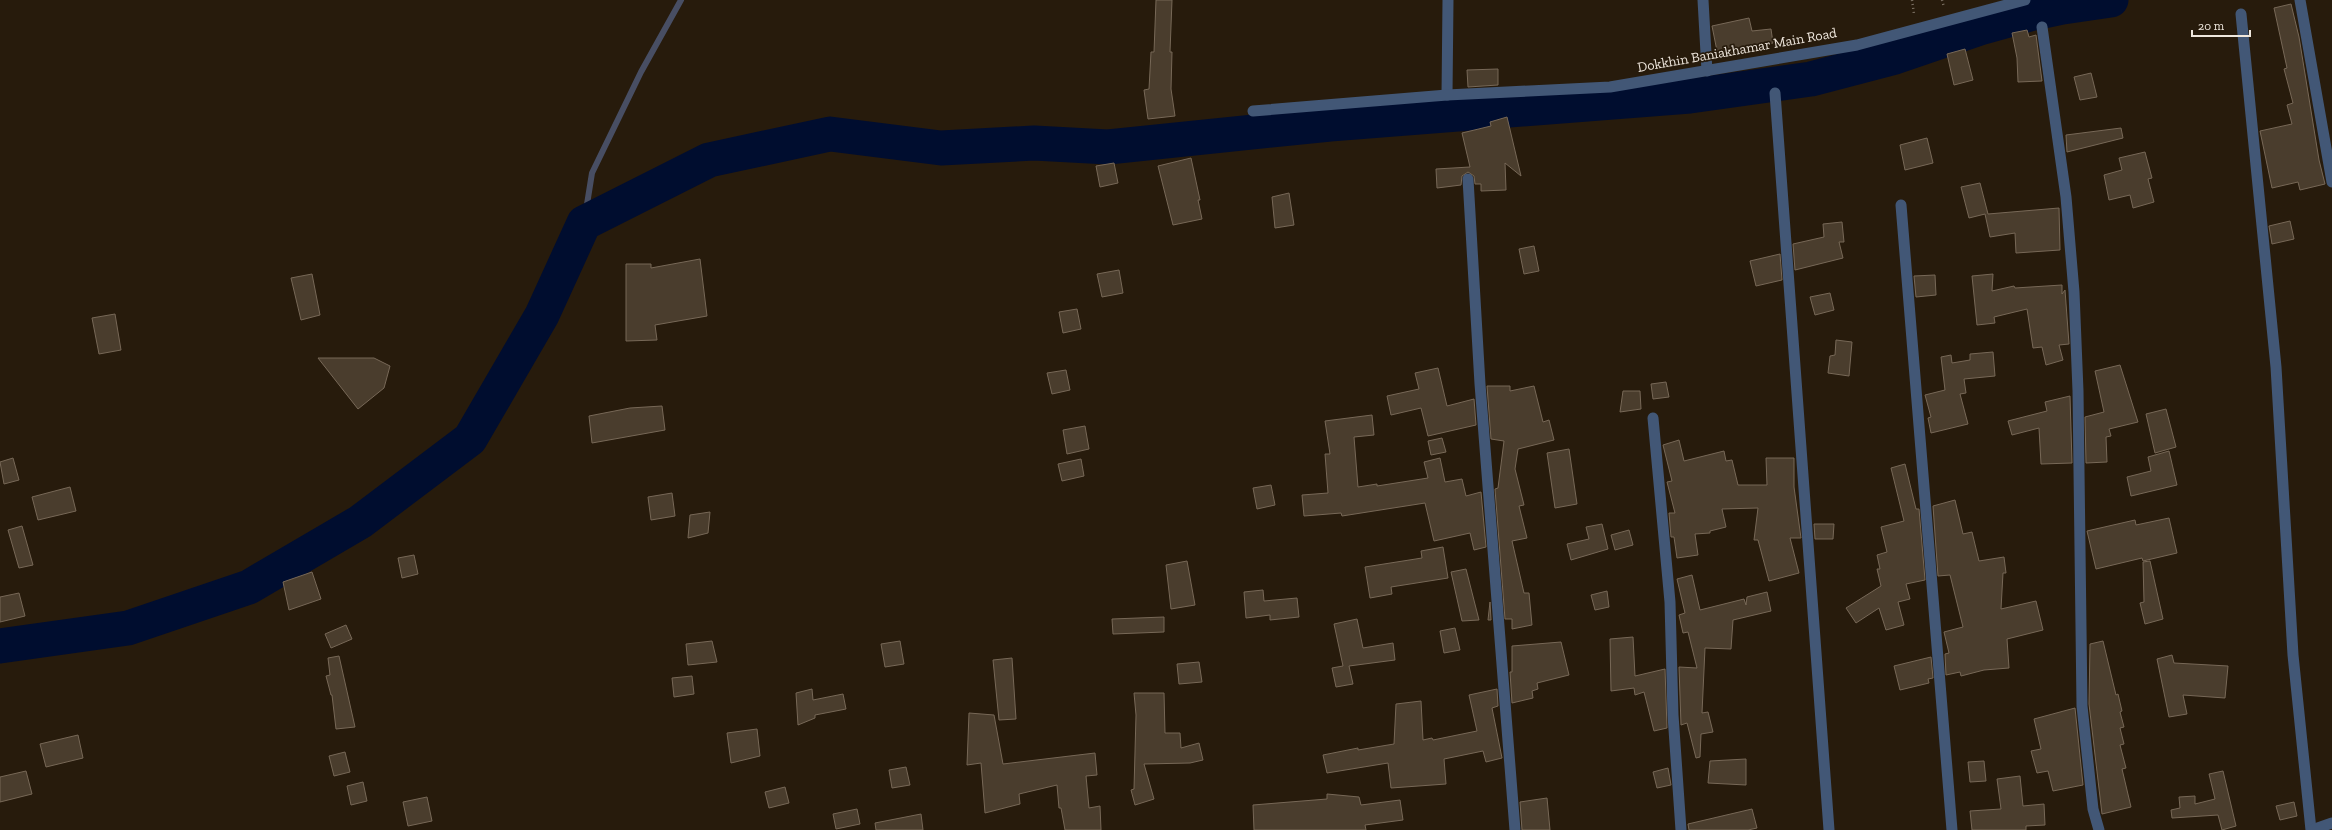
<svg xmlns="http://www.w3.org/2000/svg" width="2332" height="830" font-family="'Zilla Slab',serif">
<rect width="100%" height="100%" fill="#271b0c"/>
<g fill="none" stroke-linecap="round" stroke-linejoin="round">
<polyline stroke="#484e63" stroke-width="6" points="584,223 592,173 641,72 681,0"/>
<polyline stroke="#000d2f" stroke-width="35" points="0,646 128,628 249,587 360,522 470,439 542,315 584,223 709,160 830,134 941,148 1034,143 1108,147 1330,124 1690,96 1811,79 1895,57 1980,28 2030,14 2063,7 2111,0"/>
</g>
<g fill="#4a3d2d" stroke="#776857">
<polygon points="1156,0 1172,0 1170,52 1172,52 1171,89 1175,116 1148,119 1144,90 1149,89 1151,52 1154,52"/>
<polygon points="2291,4 2299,37 2319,160 2325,184 2300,190 2298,182 2272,188 2260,131 2292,124 2287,105 2293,103 2284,69 2287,68 2274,8"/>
<polygon points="1749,18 1752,31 1771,29 1773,43 1718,56 1712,26"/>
<polygon points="2027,30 2029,37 2036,35 2042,81 2018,82 2017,58 2012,33"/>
<polygon points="1965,49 1973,80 1954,85 1947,54"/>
<polygon points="1498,69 1498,85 1468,87 1467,70"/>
<polygon points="2091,73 2097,97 2080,100 2074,77"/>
<polygon points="1507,117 1521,176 1505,163 1506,190 1481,191 1481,184 1475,184 1474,176 1468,172 1462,176 1461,185 1437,188 1436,169 1470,167 1462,133 1491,126 1490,122"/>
<polygon points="2121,128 2123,138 2067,152 2066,135"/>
<polygon points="1927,138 1933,163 1905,170 1900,145"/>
<polygon points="2145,152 2152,178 2148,179 2154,202 2133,208 2130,195 2109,200 2104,175 2122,170 2119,158"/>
<polygon points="1191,158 1200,200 1198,200 1202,219 1173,225 1158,166"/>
<polygon points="1114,163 1118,183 1100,187 1096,166"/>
<polygon points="1980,183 1988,214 2059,208 2060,250 2016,253 2015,233 1990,237 1985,214 1969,218 1961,187"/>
<polygon points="1289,193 1294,225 1275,228 1272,197"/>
<polygon points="2290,221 2294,239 2272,244 2269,226"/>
<polygon points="1842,222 1844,242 1839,242 1843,258 1795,270 1793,244 1824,237 1823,224"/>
<polygon points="1534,246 1539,271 1524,274 1519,249"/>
<polygon points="1780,254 1782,280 1756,286 1750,261"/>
<polygon points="700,259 707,316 655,325 657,340 626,341 626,264 651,264 651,268"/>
<polygon points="1119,270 1123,293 1102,297 1097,274"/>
<polygon points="312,274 320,315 301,320 291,278"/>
<polygon points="1993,274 1992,291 2014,286 2015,288 2062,285 2062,294 2065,290 2069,344 2059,345 2063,360 2046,365 2042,347 2033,348 2027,309 1994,317 1995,323 1977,325 1972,276"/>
<polygon points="1935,275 1936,295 1916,297 1914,276"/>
<polygon points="1830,293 1834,310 1815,315 1810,297"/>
<polygon points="1077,309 1081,329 1063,333 1059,312"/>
<polygon points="115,314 121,350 99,354 92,318"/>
<polygon points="1836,340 1852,342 1849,376 1828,373 1830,356 1835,355"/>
<polygon points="1993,352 1995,376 1964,379 1966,393 1960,394 1968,424 1931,433 1928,418 1931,417 1925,395 1945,390 1941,357 1951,355 1952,363 1970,360 1970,354"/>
<polygon points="318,358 374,358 390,366 384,388 358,409"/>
<polygon points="2120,365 2138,422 2109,429 2111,436 2106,437 2107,462 2086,463 2085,417 2104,412 2095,371"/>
<polygon points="1438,368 1447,406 1474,399 1476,425 1428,436 1421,408 1391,415 1387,396 1419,389 1415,373"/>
<polygon points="1066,370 1070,390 1052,394 1047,373"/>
<polygon points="1666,382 1669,397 1653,399 1651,384"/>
<polygon points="1487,386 1510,386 1510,391 1534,386 1543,422 1549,420 1554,440 1518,449 1515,469 1524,505 1519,506 1527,538 1512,541 1524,593 1529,593 1532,625 1512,629 1512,619 1505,619 1495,489 1498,488 1504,441 1491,439"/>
<polygon points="1623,391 1640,391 1641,409 1620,412"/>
<polygon points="2070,396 2072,463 2041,464 2039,428 2012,435 2008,421 2047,411 2045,402"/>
<polygon points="662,406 665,430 592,443 589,416 630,408"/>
<polygon points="2166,409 2176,447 2155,453 2146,414"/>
<polygon points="1372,415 1374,435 1354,437 1358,487 1377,484 1377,486 1428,478 1424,462 1440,458 1445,482 1462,479 1466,496 1481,492 1486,547 1474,550 1470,533 1434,541 1425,503 1342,516 1341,513 1304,516 1302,495 1328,493 1325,454 1330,454 1325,421"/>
<polygon points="1085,426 1089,449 1067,454 1063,430"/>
<polygon points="1442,438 1446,452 1431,455 1428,441"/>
<polygon points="1679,440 1684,461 1724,451 1726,461 1732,460 1738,485 1767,485 1766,458 1794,458 1794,487 1801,538 1790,538 1799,573 1769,581 1758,540 1754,540 1758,508 1722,509 1726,527 1710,531 1710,533 1695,534 1698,555 1677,558 1674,537 1671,537 1669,513 1675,513 1667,482 1672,481 1663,445"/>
<polygon points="1569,449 1577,504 1555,508 1547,453"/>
<polygon points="2169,451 2177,485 2131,496 2127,477 2151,471 2148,457"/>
<polygon points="13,458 19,480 4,484 0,462"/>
<polygon points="1081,459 1084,476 1062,481 1058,464"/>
<polygon points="1905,464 1916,509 1919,509 1925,580 1906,584 1910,599 1898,602 1904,625 1886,630 1879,608 1856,623 1846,608 1881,586 1877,569 1880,569 1877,555 1887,552 1881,527 1904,521 1891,468"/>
<polygon points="1271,485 1275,505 1257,509 1253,488"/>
<polygon points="70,487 76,511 38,520 32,497"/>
<polygon points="672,493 675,516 651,520 648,497"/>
<polygon points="1955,500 1963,534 1972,532 1979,561 2004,557 2006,573 2003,573 2001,609 2036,601 2043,630 2007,639 2009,668 1984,670 1961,676 1960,672 1946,675 1945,654 1949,653 1944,632 1963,627 1950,575 1938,576 1933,506"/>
<polygon points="710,512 708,533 688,538 690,515"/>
<polygon points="2169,518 2177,553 2143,561 2142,558 2096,569 2087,531 2135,520 2136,525"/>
<polygon points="1602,524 1608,549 1571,560 1567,544 1589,539 1586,527"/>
<polygon points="1814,524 1834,524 1833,539 1815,539"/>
<polygon points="22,526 33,565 19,568 8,530"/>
<polygon points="1629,530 1633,545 1615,550 1611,535"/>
<polygon points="1443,547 1448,578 1391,587 1392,594 1370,598 1365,567 1422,558 1421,551"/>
<polygon points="414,555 418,574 402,578 398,558"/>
<polygon points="1187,561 1195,605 1171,609 1166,565"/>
<polygon points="2150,561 2163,619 2145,624 2140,603 2144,602 2143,562"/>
<polygon points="1466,569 1479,620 1462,621 1451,572"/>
<polygon points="312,572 321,599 289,610 283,582"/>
<polygon points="1692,575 1700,610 1744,599 1746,605 1747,597 1767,592 1771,611 1733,620 1731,649 1705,648 1702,713 1708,712 1713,732 1701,734 1700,757 1696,758 1687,723 1681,725 1679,667 1697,668 1688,632 1683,633 1679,615 1685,613 1677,579"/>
<polygon points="1263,590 1264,601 1297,598 1299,617 1270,620 1270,615 1246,618 1244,592"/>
<polygon points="1607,591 1609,607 1595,610 1591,595"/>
<polygon points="19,593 25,616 0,622 0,597"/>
<polygon points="1490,602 1491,620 1488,620"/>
<polygon points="1164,617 1164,632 1113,634 1112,619"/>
<polygon points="1357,619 1363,648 1393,643 1395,660 1349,666 1353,684 1336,687 1332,668 1343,666 1334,624"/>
<polygon points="346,625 352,639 331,648 325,634"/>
<polygon points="1455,628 1460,650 1444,653 1440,631"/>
<polygon points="1633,637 1635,676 1665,669 1667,728 1654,731 1644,692 1635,695 1634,688 1611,691 1610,639"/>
<polygon points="712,641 717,662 688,665 686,644"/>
<polygon points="900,641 904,664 885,667 881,644"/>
<polygon points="2103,641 2116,695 2118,694 2122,711 2120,712 2124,727 2120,728 2124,744 2120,745 2126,768 2122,769 2131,807 2102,814 2089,704 2090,644"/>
<polygon points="1561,642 1569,675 1537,683 1538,689 1532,691 1533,698 1512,703 1510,672 1512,672 1512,646"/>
<polygon points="2172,655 2174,663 2228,666 2225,698 2183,695 2187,714 2169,717 2157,659"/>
<polygon points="339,656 355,727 336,729 332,695 331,695 326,676 330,675 328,658"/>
<polygon points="1931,657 1933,678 1928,679 1929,683 1900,690 1894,666"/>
<polygon points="1012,658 1016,719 999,720 993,660"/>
<polygon points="1199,662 1202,682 1179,684 1177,664"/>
<polygon points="692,676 694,694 674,697 672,678"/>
<polygon points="812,689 813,700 843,694 846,709 815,715 815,718 798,725 796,693"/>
<polygon points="1497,689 1498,706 1492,708 1502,758 1486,762 1483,751 1444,759 1446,784 1391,788 1388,763 1327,773 1323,755 1358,748 1358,750 1394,744 1396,704 1421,701 1423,740 1432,738 1433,740 1477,731 1469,695"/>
<polygon points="1134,693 1164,693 1165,733 1180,733 1181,748 1199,743 1203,760 1190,763 1144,764 1154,799 1135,805 1131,790 1134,789 1136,715"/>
<polygon points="2075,708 2083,785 2053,791 2048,771 2037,773 2031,751 2041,749 2034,719"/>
<polygon points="969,713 994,715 1003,764 1095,753 1097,775 1086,776 1089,808 1100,806 1101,830 1065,830 1061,808 1059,808 1057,785 1019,794 1020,804 985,813 981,763 967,765"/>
<polygon points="757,729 760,756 731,763 727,733"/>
<polygon points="78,735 83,758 46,767 40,744"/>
<polygon points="345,752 350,772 334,776 329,756"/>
<polygon points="1746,759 1746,785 1708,783 1710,761"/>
<polygon points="1984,761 1986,781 1970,782 1968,762"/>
<polygon points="906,767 910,785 892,788 889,770"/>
<polygon points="1668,768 1671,785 1657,788 1653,772"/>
<polygon points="26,771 32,794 0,802 0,777"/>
<polygon points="2223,771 2236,826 2222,830 2218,815 2172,818 2171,810 2180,808 2179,797 2195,796 2195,804 2215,799 2209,774"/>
<polygon points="2020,776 2023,806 2044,804 2045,825 2026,826 2026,830 1972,830 1970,811 2001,809 1997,779"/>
<polygon points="363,782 367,801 351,805 347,786"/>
<polygon points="785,787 789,803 769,808 765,792"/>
<polygon points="1327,794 1359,797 1361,805 1400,800 1403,820 1365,825 1366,830 1254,830 1253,805 1327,799"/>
<polygon points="427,797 432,821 408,826 403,802"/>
<polygon points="1547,798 1550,830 1522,830 1520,802"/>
<polygon points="2294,802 2297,816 2280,820 2276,806"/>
<polygon points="857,809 860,824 836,829 833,814"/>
<polygon points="1752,809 1757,828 1748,830 1689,830 1688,824"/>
<polygon points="921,814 923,830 876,830 875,823"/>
</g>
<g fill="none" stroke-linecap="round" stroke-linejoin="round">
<g stroke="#7c7164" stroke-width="2.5" stroke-dasharray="1 3" stroke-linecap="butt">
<polyline points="1912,0 1914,14"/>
<polyline points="1942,0 1944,7"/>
</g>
<g stroke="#425776" stroke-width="11">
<polyline points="1703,0 1707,71"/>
<polyline points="2300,0 2332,182"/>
<polyline points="2241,14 2276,367 2293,655 2311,830"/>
<polyline points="2042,27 2066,197 2074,292 2078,391 2082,706 2093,809 2099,830"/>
<polyline points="1775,93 1829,830"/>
<polyline points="1447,95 1448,0"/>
<polyline points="1253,111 1447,95 1610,87 1857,45 2025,0"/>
<polyline points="1468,179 1480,384 1515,830"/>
<polyline points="1901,205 1952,830"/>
<polyline points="1653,418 1670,602 1673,715 1681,830"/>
</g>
<polyline stroke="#425776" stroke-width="11" points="2312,830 2332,823"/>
</g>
<g text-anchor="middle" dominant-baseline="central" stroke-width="3.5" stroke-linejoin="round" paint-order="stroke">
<g font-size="14" fill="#efe7dd" stroke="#271b0c">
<text transform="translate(1737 50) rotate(-10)">Dokkhin Baniakhamar Main Road</text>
</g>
</g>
<path d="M2192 30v6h58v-6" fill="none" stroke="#efe7dd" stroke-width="2"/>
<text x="2198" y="30" font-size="12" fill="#efe7dd" stroke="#271b0c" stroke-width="3" paint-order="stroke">20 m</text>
</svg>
